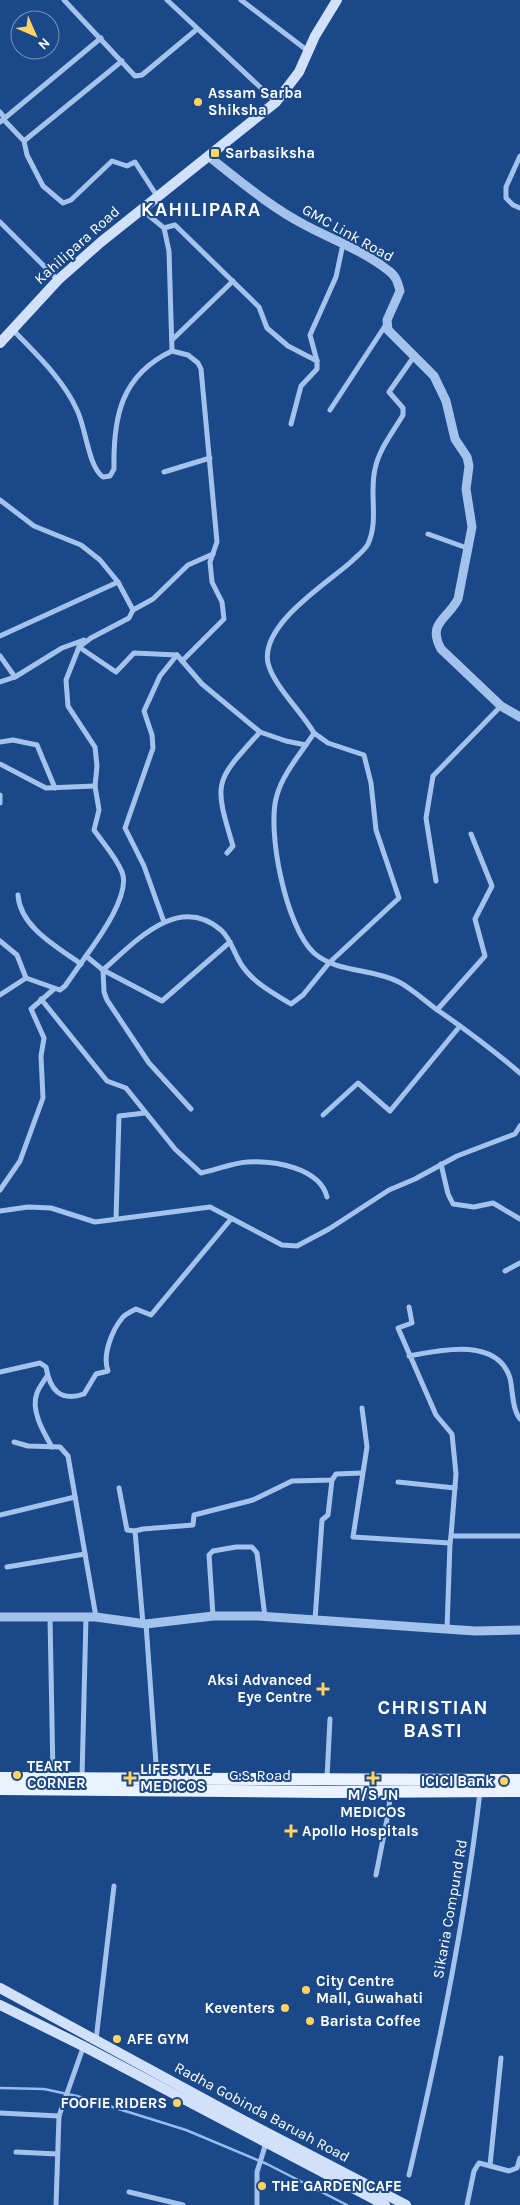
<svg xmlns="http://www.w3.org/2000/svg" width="520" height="2205" font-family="Karla,sans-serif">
<rect width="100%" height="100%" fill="#1b4888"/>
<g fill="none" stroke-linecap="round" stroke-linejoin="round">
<polyline stroke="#97bdee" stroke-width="2.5" points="0,2088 44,2089 77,2096 186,2130 267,2164 347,2205"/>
<g stroke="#a4c3ec" stroke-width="5">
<polyline points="64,0 135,76 142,75 196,30"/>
<polyline points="167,0 276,102"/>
<polyline points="241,0 308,51"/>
<polyline points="0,112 5,118"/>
<polyline points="3,119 24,141 27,155 43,186 63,203 71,200 112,161 127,166 135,162 157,196"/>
<polyline points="0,122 101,38"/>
<polyline points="24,141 122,61"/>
<polyline points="520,156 506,187 506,198 513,205 520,208"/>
<polyline points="141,209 164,228 169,251 172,351"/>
<polyline points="0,222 58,280"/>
<polyline points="164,228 175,225 259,307 267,328 288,346 317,361"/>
<path d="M 12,329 C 36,354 63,379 77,410 C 86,428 88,466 103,477 L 110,476 L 114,469 C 113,417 121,375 172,351 L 188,355 L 198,363 L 201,369 L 217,542 L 210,562 L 212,582 L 222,602 L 224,619 L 182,661"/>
<polyline points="172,340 233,281"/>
<path d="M 415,355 L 389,392 L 403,408 L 403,415 C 393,432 379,449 375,469 C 369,494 379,520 368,544 C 365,550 357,556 352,561 C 328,583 260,624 268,663 C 273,685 302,712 314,733 C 302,752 283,773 277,795 C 266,829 286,928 314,953 C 337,973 372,968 399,982 C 412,989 424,1000 436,1009 C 465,1029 493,1050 520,1073"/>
<polyline points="330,410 387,323"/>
<polyline points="291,424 301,386 317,369 317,361 310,335 336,277 343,244"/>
<polyline points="164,472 210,458"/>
<path d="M 0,500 L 34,526 L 81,545 L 100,560 L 118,582 L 133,610 L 129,618 L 91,638 L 79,647 L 66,680 L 68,706 L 95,747 L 97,766 L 95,786 L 99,810 L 94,830 C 103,843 116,857 122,872 C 131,894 99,938 86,956 L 103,970 C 135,942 178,893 221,930 C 232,940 234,955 243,967 C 254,983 275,994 291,1004 L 303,995 L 329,963 L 399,898 L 376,830 L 371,783 L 364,755 L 328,743 L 314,733"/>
<polyline points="428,534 467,548"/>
<polyline points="133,610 153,599 188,565 213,554"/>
<polyline points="0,636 118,582"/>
<polyline points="79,647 116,672 134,653 177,655 202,684 260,732 286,741 306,745"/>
<polyline points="0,656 15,677"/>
<polyline points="0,682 15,677 62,648 84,640"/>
<polyline points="0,742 13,740 37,745 55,788"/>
<polyline points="0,764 46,788 95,786"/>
<polyline points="0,795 0,803"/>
<path d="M 227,853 L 233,846 C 213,780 215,782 260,732"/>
<polyline points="436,881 426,818 433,776 501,706"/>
<path d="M 18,895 C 20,927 57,947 81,964"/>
<polyline points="164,922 144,866 125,828 153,748 152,735 144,711 160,676 177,655"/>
<polyline points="0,941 17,955 26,978"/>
<polyline points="0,995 26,978 60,990 65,986 86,956"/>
<path d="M 41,999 L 107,1081 L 126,1088 L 175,1149 L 201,1173 C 216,1170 232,1163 247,1162 C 274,1160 320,1168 327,1197"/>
<polyline points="437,1010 485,956 475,919 492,886 471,834"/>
<polyline points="191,1109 149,1063 107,1000 104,992 103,970 162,1001 230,942"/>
<polyline points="323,1115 358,1083 390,1111 460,1026"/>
<polyline points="441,1164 448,1194 453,1204 474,1207 493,1203 520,1219"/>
<polyline points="0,1190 20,1161 43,1098 41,1056 44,1038 31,1009 54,989"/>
<polyline points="0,1211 28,1207 51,1208 95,1222 210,1207 282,1245 297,1246 329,1229 389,1190 415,1179 457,1156 515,1134 520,1126"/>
<polyline points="116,1219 119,1116 145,1113"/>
<polyline points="505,1271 520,1263"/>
<polyline points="409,1307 412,1323 398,1328 436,1415 452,1434 456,1474 451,1536"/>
<path d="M 409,1356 C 440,1350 497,1337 510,1378 C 513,1391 512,1409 520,1419"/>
<path d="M 0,1372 L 40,1363 L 46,1367 C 50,1390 60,1402 84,1394 L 96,1374 L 108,1371 C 102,1355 112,1330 123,1317 C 126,1314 132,1311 136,1309 L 151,1315 L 231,1219"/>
<path d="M 47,1376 C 44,1381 39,1387 37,1393 C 30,1410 44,1433 52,1447"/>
<polyline points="362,1408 367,1447 353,1537 450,1543 451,1536 520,1536"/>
<polyline points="14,1442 28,1446 60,1447 68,1456 96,1617"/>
<polyline points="398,1482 455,1488"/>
<polyline points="119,1488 127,1530 135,1531"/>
<polyline points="0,1515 75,1497"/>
<polyline points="7,1567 85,1554"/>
<polyline points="213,1616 209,1555 213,1551 236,1547 252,1547 257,1553 265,1617"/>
<polyline points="50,1617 53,1776"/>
<polyline points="315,1620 322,1520 328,1515 332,1480"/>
<polyline points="143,1624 135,1531 143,1529 193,1525 194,1515 253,1500 292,1481 332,1480 336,1474 362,1473"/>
<polyline points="146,1624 157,1778"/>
<polyline points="447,1629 450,1543"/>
<polyline points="82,1778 86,1617"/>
<polyline points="327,1778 330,1719"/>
<polyline points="376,1875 389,1809 390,1792"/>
<polyline points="96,2040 114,1886"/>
<polyline points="0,2113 59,2116"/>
<polyline points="16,2152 57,2154"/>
<polyline points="490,2165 501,2058"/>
<path d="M 409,2175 C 439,2049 465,1922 480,1792"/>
<polyline points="129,2192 183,2205"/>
<polyline points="56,2205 59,2116 84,2045"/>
<polyline points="257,2205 257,2172 266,2143"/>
<polyline points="467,2205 474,2171 479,2163 509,2171 517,2168 520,2158"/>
</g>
<g stroke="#a4c3ec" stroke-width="9">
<path d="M 208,156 C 239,180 270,207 305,225 C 333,240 364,251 389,271 C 396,276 398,283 400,291 L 387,320 L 388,330 L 434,376 L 446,401 L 455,439 L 467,457 L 469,466 L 466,489 L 472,527 L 458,599 C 447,620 427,623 441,649 L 501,706 L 520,717"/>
<polyline points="0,1617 96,1617 146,1624 213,1616 258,1616 475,1631 520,1630"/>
</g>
<g stroke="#d1e1f9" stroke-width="10">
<polyline points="0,343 58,280 101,242 276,102 299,72 315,36 337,0"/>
<polyline points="0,1988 237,2117 406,2205"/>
<polyline points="0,2005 83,2046 385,2205"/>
</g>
<g stroke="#eaf1ff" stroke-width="12">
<polyline points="0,1778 520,1780"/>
<polyline points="0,1789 327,1792 520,1791"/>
</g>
</g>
<g fill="#fdd462" stroke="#1b4888" stroke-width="2">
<circle cx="198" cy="102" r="5"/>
<rect x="210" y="148" width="10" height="10" rx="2.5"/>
<path d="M320.5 1681.5h5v5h5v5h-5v5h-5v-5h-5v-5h5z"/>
<circle cx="17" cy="1775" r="5"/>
<path d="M127.5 1770.5h5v5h5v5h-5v5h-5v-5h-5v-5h5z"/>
<path d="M370.5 1770.5h5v5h5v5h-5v5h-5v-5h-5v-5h5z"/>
<circle cx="504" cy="1781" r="5"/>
<path d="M288.5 1823.5h5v5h5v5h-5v5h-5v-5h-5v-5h5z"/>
<circle cx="306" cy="1990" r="5"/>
<circle cx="285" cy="2008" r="5"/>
<circle cx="310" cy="2021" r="5"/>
<circle cx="117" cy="2039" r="5"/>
<circle cx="177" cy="2103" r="5"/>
<circle cx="262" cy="2186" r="5"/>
</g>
<g text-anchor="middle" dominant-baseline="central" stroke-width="4" stroke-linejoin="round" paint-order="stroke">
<g font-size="15" font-weight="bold" fill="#fff" stroke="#1b4888" text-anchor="start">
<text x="208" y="93">Assam Sarba<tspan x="208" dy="17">Shiksha</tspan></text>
<text x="225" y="153">Sarbasiksha</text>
<text x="312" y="1680" text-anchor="end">Aksi Advanced<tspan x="312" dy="17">Eye Centre</tspan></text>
<text x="27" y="1766">TEART<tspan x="27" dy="17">CORNER</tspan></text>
<text x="140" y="1769">LIFESTYLE<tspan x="140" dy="17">MEDICOS</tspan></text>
<text x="494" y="1781" text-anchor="end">ICICI Bank</text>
<text x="373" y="1795" text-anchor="middle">M/S JN<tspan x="373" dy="17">MEDICOS</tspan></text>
<text x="302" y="1831">Apollo Hospitals</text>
<text x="316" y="1981">City Centre<tspan x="316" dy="17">Mall, Guwahati</tspan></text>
<text x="275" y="2008" text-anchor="end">Keventers</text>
<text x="320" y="2021">Barista Coffee</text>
<text x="127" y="2039">AFE GYM</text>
<text x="167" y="2103" text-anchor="end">FOOFIE RIDERS</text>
<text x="272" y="2186">THE GARDEN CAFE</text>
</g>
<g font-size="15" fill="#fff" stroke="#1b4888">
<text transform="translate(348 233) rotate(29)">GMC Link Road</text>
<text transform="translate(77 245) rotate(-42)">Kahilipara Road</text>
<text x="260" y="1775">G.S. Road</text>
<text transform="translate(450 1909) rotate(-80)">Sikaria Compund Rd</text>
<text transform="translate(262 2112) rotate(28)">Radha Gobinda Baruah Road</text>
</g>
<g font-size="20" font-weight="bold" letter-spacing="1" fill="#fff" stroke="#1b4888">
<text x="201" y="209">KAHILIPARA</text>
<text x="433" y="1707">CHRISTIAN<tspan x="433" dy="23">BASTI</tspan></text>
</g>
</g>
<g transform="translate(35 35) rotate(135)"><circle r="24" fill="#1b4888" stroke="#7691b8"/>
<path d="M0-4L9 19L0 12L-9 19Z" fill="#fdd462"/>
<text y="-8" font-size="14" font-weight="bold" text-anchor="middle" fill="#ffffff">N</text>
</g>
</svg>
